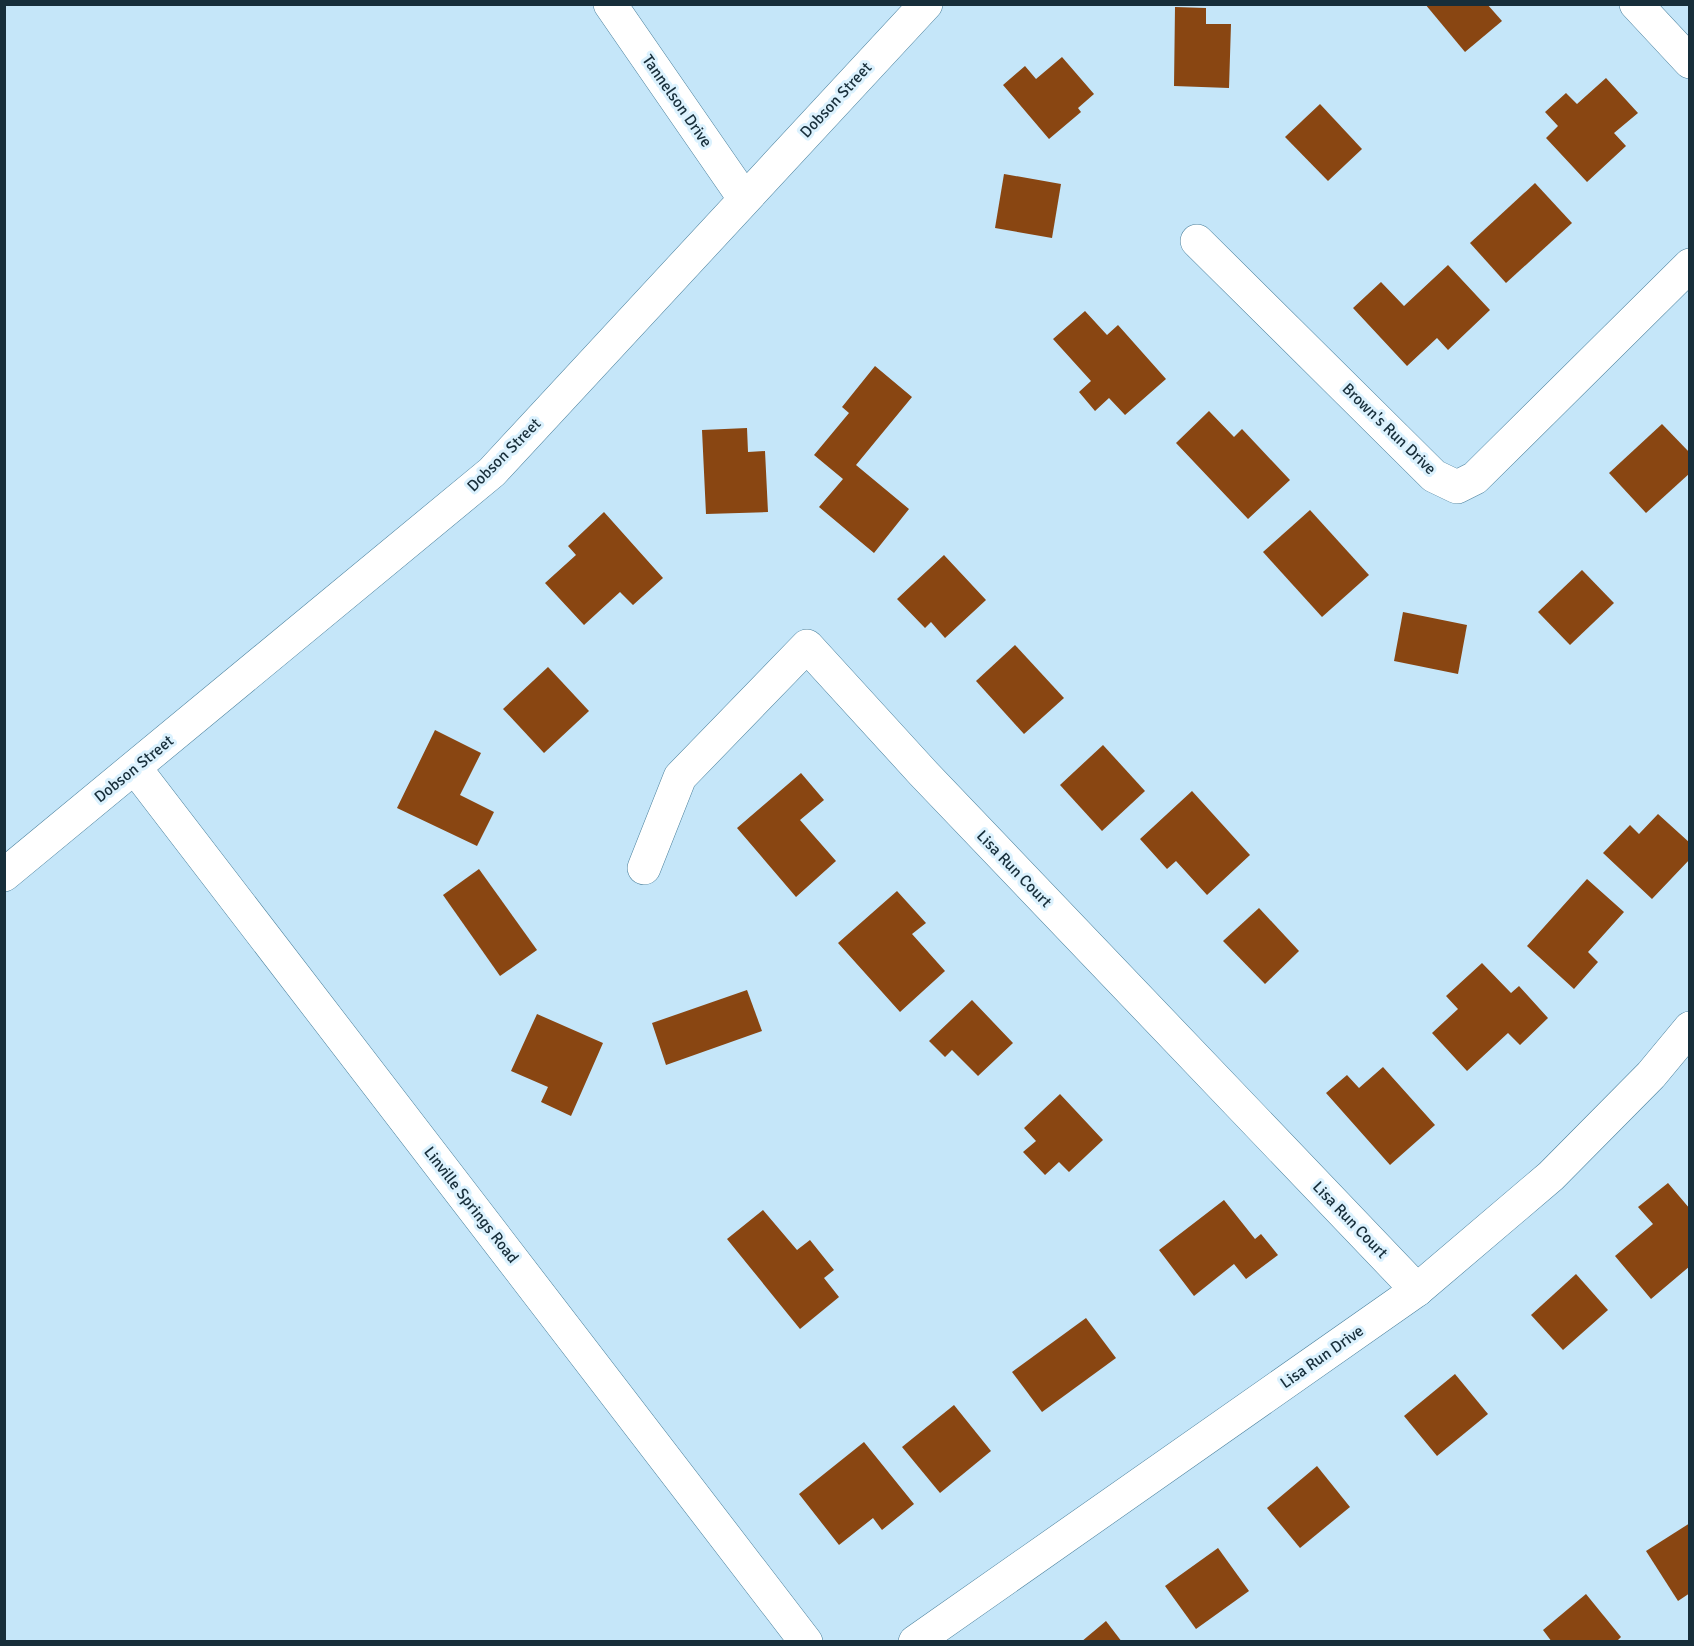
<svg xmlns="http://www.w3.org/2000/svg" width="1694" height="1646" font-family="Signika,sans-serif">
<rect width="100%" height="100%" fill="#c5e6f9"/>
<g fill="#894612">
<polygon points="1425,4 1487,4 1502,21 1465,52"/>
<polygon points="1175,7 1206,8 1206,24 1231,24 1229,88 1174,86"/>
<polygon points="1062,57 1094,94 1078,108 1081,112 1049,139 1003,85 1025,66 1036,79"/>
<polygon points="1606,78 1638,113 1614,133 1626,146 1587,182 1546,138 1558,126 1545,112 1566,93 1577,104"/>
<polygon points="1320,104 1362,149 1328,181 1285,137"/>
<polygon points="1004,174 1061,184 1052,238 995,228"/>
<polygon points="1535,183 1572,223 1506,283 1470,243"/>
<polygon points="1448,265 1490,310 1448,350 1437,338 1407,366 1353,308 1381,282 1404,306"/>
<polygon points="1085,311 1107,335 1118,325 1166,379 1125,415 1109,398 1095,411 1079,392 1091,381 1053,339"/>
<polygon points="875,366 912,397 856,465 909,509 874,553 819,507 843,479 814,455 849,413 842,407"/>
<polygon points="1209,411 1234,437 1242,429 1290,480 1248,519 1176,443"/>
<polygon points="1662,424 1690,453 1690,473 1646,513 1609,473"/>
<polygon points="747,428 748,452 765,451 768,512 706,514 702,430"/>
<polygon points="1310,510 1369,575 1322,617 1263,552"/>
<polygon points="604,512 663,578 633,605 620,592 584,625 545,583 576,555 568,546"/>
<polygon points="944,555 986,600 945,638 931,622 925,628 897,599"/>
<polygon points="1582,570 1614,603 1570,645 1538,612"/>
<polygon points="1403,612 1467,625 1458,674 1394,661"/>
<polygon points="1015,645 1064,698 1024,734 976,681"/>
<polygon points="548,667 589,711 544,753 503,709"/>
<polygon points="435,730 481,753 460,795 494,812 477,846 397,808"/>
<polygon points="1103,745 1145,791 1102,831 1060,785"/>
<polygon points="801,773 824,800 800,820 836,861 796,897 737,828"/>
<polygon points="1192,791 1250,855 1207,895 1176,861 1167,869 1140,839"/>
<polygon points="1658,814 1690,843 1690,859 1652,899 1603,853 1630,825 1639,834"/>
<polygon points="479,869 537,950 500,976 443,895"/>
<polygon points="1587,879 1624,912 1588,952 1598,962 1574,989 1527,946"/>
<polygon points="897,891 926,923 912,934 945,971 900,1012 838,943"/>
<polygon points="1259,908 1299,951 1265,984 1223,941"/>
<polygon points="1482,963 1511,993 1519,986 1548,1018 1520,1045 1508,1033 1467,1071 1432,1033 1458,1009 1446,996"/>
<polygon points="747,990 762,1031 666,1065 652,1023"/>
<polygon points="972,1000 1013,1043 978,1076 952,1050 945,1057 929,1041"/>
<polygon points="537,1014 603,1043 571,1116 541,1102 548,1087 511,1071"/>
<polygon points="1383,1067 1435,1125 1390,1165 1326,1093 1347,1075 1359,1088"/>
<polygon points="1060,1094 1103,1140 1069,1172 1059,1162 1045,1175 1023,1152 1036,1141 1024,1128"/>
<polygon points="1668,1183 1690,1209 1690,1266 1651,1299 1615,1256 1653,1224 1638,1207"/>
<polygon points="1224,1200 1255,1239 1261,1234 1278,1255 1246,1279 1234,1264 1194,1296 1159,1250"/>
<polygon points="763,1210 797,1250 810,1240 834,1270 824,1278 839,1297 800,1329 727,1239"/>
<polygon points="1576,1274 1608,1310 1563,1350 1531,1315"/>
<polygon points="1086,1318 1116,1358 1042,1412 1012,1372"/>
<polygon points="1455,1374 1488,1414 1437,1456 1404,1416"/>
<polygon points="954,1405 991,1451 940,1493 902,1447"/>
<polygon points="864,1442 914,1504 882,1530 873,1518 839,1545 799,1494"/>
<polygon points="1317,1466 1350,1507 1300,1548 1267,1508"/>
<polygon points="1690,1523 1690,1593 1678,1601 1646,1551"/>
<polygon points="1218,1548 1249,1591 1196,1629 1165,1586"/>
<polygon points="1586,1594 1621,1637 1616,1642 1552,1642 1543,1630"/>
<polygon points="1106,1621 1122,1642 1081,1642"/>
</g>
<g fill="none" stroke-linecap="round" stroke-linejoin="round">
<g stroke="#4a809d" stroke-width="34">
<g id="minor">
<polyline points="610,4 744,198"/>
<polyline points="1636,4 1690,62"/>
<polyline points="1197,241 1434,476 1457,487 1475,478 1690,265"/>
<polyline points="644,868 680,777 807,646 923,773 1417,1290"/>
<polyline points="915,1642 1417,1290 1551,1176 1651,1075 1690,1028"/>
</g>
</g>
<g stroke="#4a809d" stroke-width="34">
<g id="tertiary">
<polyline points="135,768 806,1642"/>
<polyline points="4,875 492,472 926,4"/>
</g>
</g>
<use href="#minor" stroke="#fff" stroke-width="33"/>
<use href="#tertiary" stroke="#fff" stroke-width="33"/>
</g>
<g text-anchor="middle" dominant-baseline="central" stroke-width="6" stroke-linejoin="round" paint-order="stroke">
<g font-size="16" fill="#172e3a" stroke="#dcf2fe">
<text transform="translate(836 100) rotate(-47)">Dobson Street</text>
<text transform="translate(677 101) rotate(55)">Tannelson Drive</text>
<text transform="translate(1389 429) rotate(44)">Brown's Run Drive</text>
<text transform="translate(504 455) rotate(-45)">Dobson Street</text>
<text transform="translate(134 769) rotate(-39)">Dobson Street</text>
<text transform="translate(1014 869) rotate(46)">Lisa Run Court</text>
<text transform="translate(471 1205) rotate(52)">Linville Springs Road</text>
<text transform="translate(1350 1220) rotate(46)">Lisa Run Court</text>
<text transform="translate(1322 1357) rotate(-35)">Lisa Run Drive</text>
</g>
</g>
<rect width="1694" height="1646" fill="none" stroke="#172e3a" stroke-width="12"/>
</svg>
